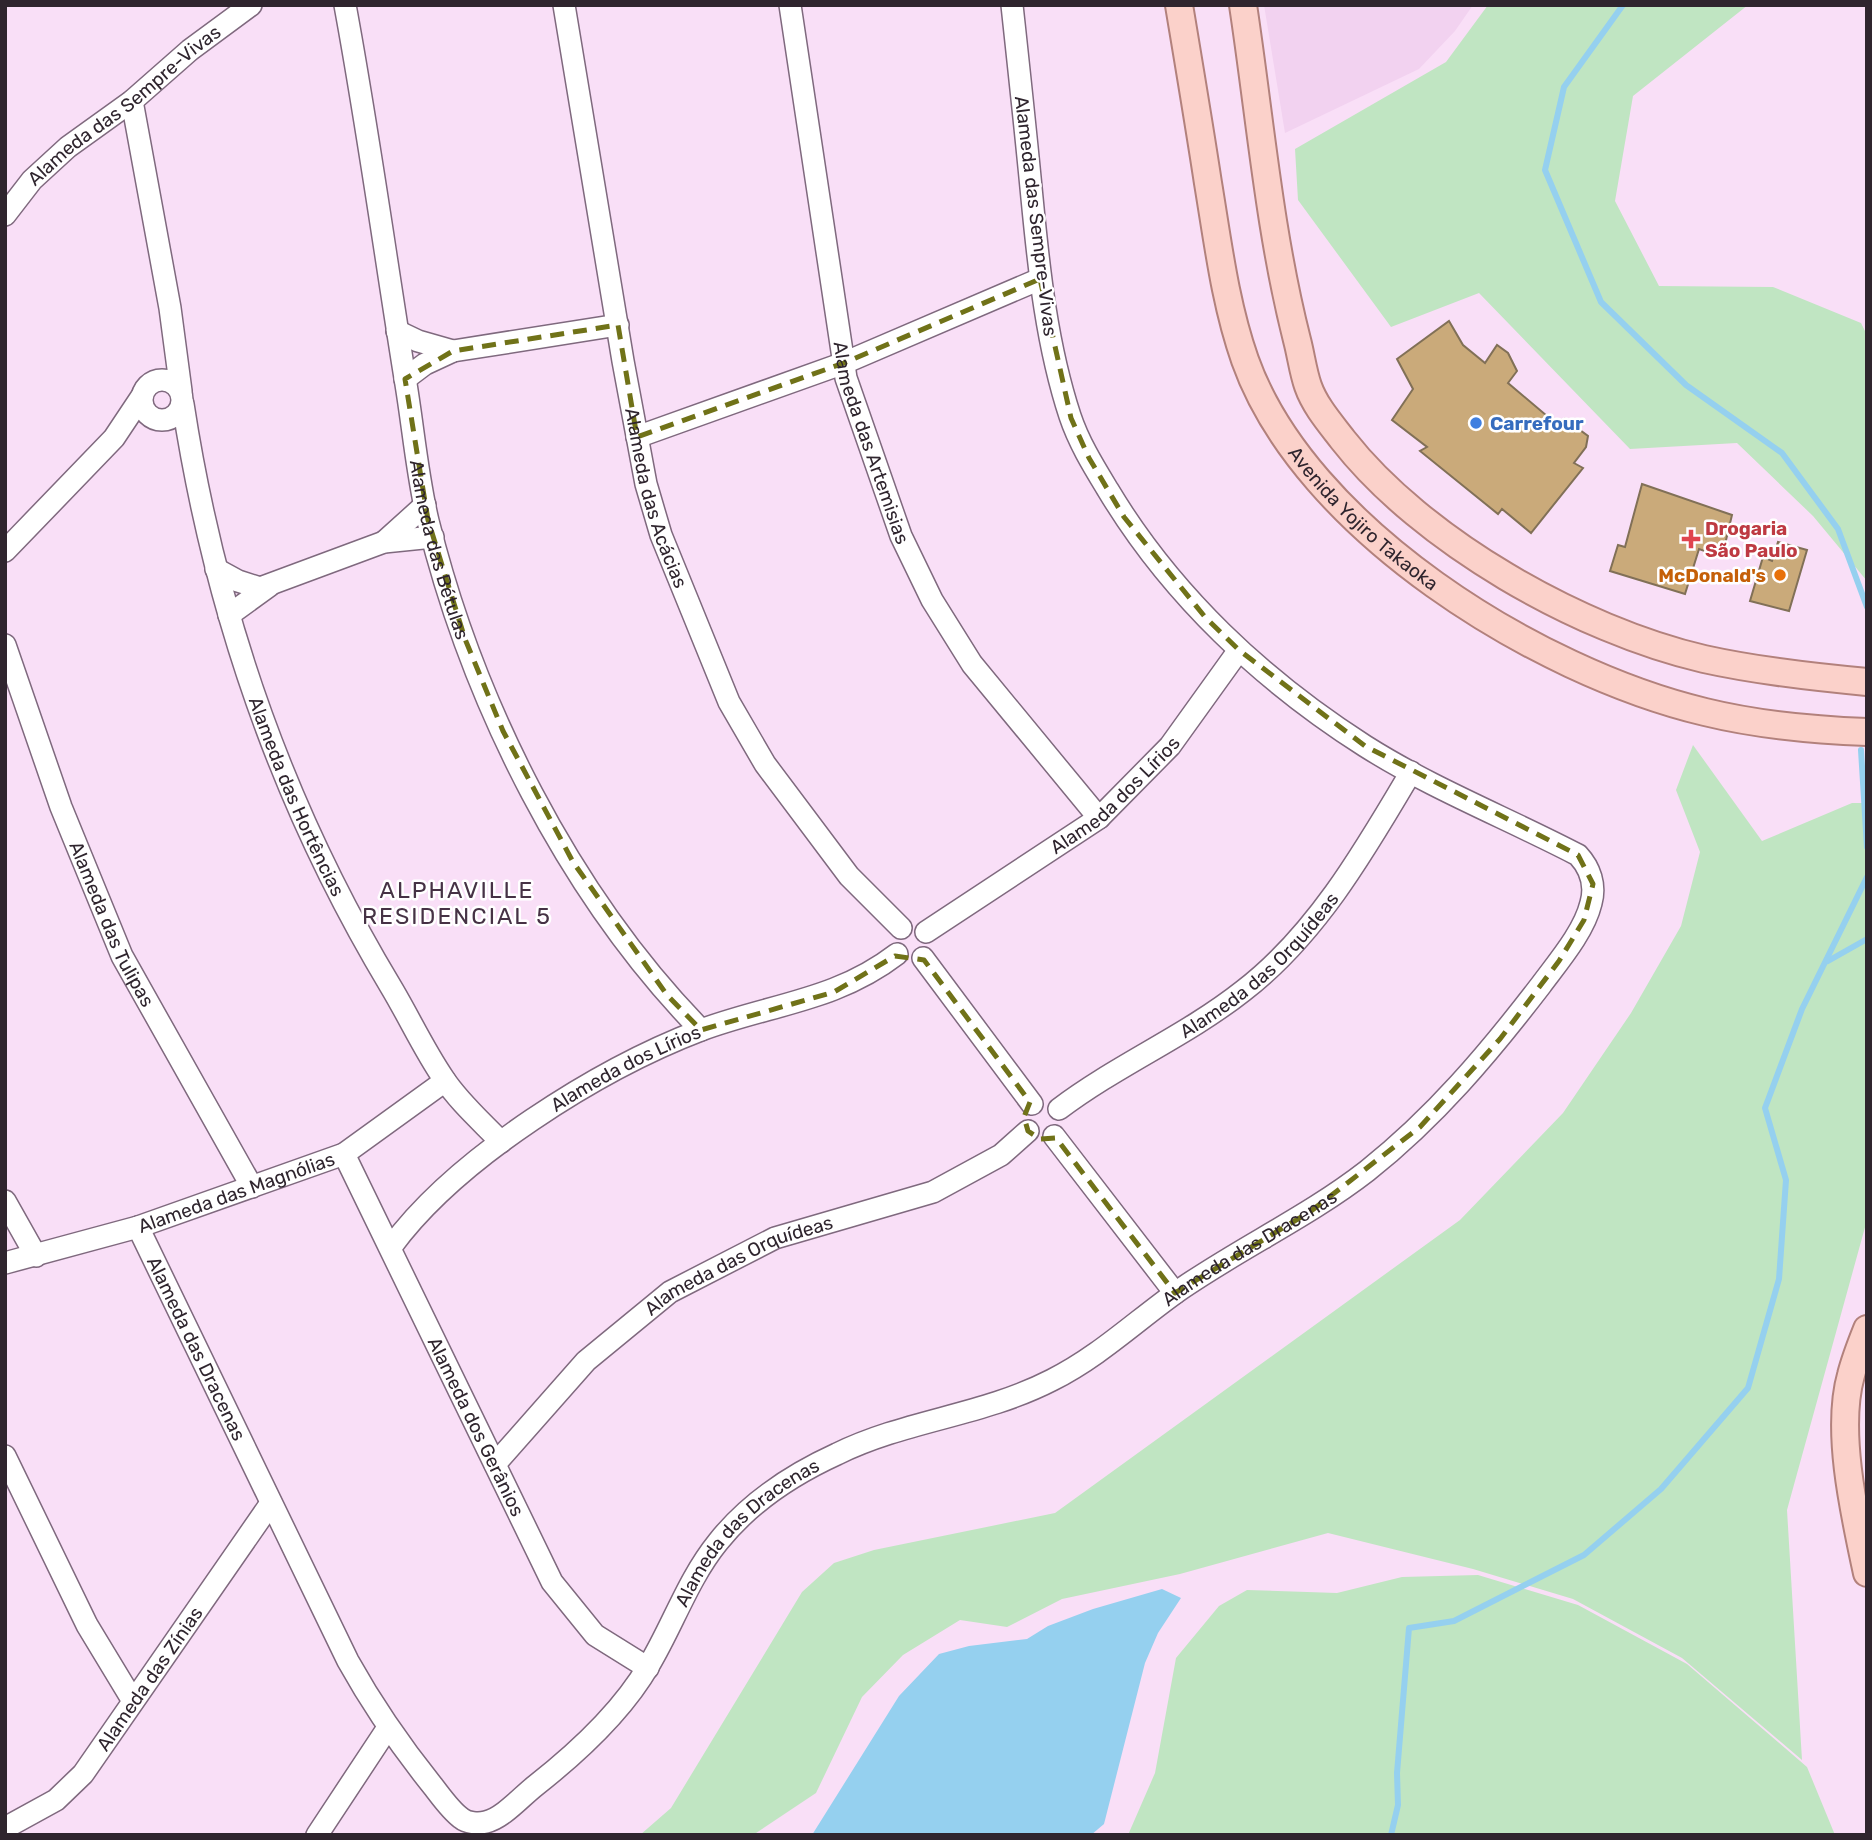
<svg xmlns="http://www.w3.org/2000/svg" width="1872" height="1840" font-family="Rubik,sans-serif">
<rect width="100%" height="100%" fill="#f9dff7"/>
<polygon fill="#f2d2f0" points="1264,5 1473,5 1455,31 1419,69 1285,133"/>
<g fill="#c0e5c2">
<polygon points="1488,5 1748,5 1633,96 1615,201 1659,286 1773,287 1861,323 1867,335 1867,581 1813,516 1737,443 1630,449 1479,293 1391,327 1298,200 1295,149 1446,62"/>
<polygon points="1693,745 1762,841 1852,803 1867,803 1867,1220 1787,1510 1802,1760 1682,1658 1573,1599 1473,1569 1328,1533 1180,1574 1062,1599 1007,1627 960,1620 903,1655 862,1697 816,1793 753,1835 640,1835 671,1808 802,1592 834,1563 874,1550 1055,1513 1460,1220 1563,1113 1631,1013 1681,926 1700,852 1676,790"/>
<polygon points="1478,1575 1578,1605 1687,1664 1807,1767 1835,1835 1128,1835 1155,1773 1176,1658 1219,1606 1247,1590 1337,1593 1402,1577"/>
</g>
<polygon fill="#95d0ef" points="1162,1589 1181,1598 1158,1633 1145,1663 1104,1824 1091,1835 812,1835 899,1696 939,1654 969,1646 1027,1639 1048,1626 1093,1609"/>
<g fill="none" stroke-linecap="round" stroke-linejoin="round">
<g stroke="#95d0ef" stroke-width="6">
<polyline points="1623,5 1564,87 1545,170 1601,302 1686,385 1782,453 1838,529 1867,607"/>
<polyline points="1861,750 1867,847"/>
<polyline points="1828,961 1867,939"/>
<polyline points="1391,1835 1398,1805 1397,1773 1409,1628 1454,1621 1584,1555 1661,1489 1748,1388 1779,1279 1786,1180 1765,1108 1802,1009 1867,877"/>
</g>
</g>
<g fill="#caaa7a" stroke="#817057" stroke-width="2">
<polygon points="1449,321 1463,345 1485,363 1497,345 1508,353 1517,371 1508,383 1560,427 1565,419 1588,436 1586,447 1574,463 1583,468 1531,533 1502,509 1498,514 1420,451 1427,447 1392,420 1413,389 1397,359"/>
<polygon points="1642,484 1732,515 1722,557 1699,549 1685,594 1610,571 1618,545 1625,547"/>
<polygon points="1778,542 1807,550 1789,611 1750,601 1763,557 1772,561"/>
</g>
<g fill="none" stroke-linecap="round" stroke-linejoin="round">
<g stroke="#7f697e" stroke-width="24">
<g id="minor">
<path id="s1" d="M 345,5 C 368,129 385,254 405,378 C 413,425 417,475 428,521 C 473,703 569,895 701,1030"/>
<path id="s2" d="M 564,5 L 623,361 L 646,484 L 661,535 L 729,702 L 765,764 L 849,876 L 901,928"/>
<path id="s3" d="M 790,5 L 846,378 L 901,536 L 932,600 L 972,664 L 1099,818"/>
<polyline points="132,101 170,308 181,391"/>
<path id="s4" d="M 5,215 L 32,180 L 68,147 L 132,101 L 190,50 L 251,5"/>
<polyline points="397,331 418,341 453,351"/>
<polyline points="405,379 425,364 453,351 618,325"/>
<circle cx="162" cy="400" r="20"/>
<path id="s5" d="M 183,404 C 215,613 282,806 391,987 C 409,1017 424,1050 444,1079 C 459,1102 482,1122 501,1142"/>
<polyline points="637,437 844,363 1040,279"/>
<polyline points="384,542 425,505"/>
<polyline points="5,551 114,438 142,396"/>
<polyline points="216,569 238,581 260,588 384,542 433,537"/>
<polyline points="229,615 269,586"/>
<path id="s6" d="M 5,645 L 61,807 L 122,956 L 252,1187"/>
<path id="s7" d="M 926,932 L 1099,818 L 1170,746 L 1239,650"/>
<polyline points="923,958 1032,1104"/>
<path id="s8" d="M 1059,1109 C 1117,1065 1186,1036 1243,991 C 1316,935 1365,850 1411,772"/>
<polyline points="1054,1136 1175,1293"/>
<path id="s9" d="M 344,1154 L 552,1582 L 595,1635 L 648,1668"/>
<polyline points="5,1201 36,1256"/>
<path id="s10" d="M 138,1227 L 348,1661 C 373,1706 400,1745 432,1785 C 440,1795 450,1810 461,1818 C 467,1823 478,1824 486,1822 C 503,1818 521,1797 535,1786 C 577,1753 622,1712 649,1665 C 673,1625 688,1579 718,1542 C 749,1503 791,1475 837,1454 C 906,1420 982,1416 1052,1380 C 1100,1356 1138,1319 1181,1289 C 1242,1247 1309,1216 1367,1171 C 1435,1117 1488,1054 1541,985 C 1558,962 1584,932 1591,903 C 1596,885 1590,868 1578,855 C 1507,818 1433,789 1365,746 C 1263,681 1171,595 1108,490 C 1094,467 1079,443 1070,416 C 1047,346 1039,271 1032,198 C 1026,134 1019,70 1012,5"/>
<path id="s11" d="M 391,1247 C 456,1158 599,1069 701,1030 C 771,1004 836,1001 897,954"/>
<path id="s12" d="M 5,1263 L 138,1227 L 344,1154 L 445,1081"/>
<polyline points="5,1456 87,1625 133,1701"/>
<path id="s13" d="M 495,1464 L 586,1361 L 670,1292 L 775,1238 L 933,1192 L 1001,1155 L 1028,1131"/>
<path id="s14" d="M 5,1828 L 56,1800 L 83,1774 L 271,1503"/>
<polyline points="317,1835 387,1729"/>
</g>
</g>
<g stroke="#b2817c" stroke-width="30">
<g id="major">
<path id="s15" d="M 1179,5 C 1189,65 1199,124 1208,183 C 1218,243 1225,303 1245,360 C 1305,529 1537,672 1705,712 C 1758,725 1812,730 1867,732"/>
<path d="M 1243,5 C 1260,117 1269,230 1297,340 C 1301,355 1303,372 1308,386 C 1315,406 1330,423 1343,440 C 1422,541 1579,630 1704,659 C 1758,671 1812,677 1867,682"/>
<path d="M 1867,1329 C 1861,1344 1855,1359 1851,1375 C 1835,1431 1855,1517 1867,1573"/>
</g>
</g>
<use href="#minor" stroke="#fff" stroke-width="21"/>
<use href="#major" stroke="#fbd1ca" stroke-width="26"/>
</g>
<path fill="none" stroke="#707218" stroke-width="5" stroke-dasharray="14 9" stroke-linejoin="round" d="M 1040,279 L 1071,418 L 1089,458 L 1124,517 L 1205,617 L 1239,650 L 1365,746 L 1578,855 L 1593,884 L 1584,920 L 1559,961 L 1500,1039 L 1420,1127 L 1311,1211 L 1175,1293 L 1056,1138 L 1040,1139 L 1028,1131 L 1024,1117 L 1030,1102 L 924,960 L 895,956 L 834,992 L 701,1030 L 667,995 L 573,862 L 503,731 L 465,639 L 428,520 L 405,379 L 453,351 L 618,325 L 637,437 L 844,363 Z"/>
<circle fill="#3f7fe0" stroke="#fff" stroke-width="2.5" cx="1476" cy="423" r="7"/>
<path fill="#e0444e" stroke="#fff" stroke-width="2.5" d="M1687.5 528.5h7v7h7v7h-7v7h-7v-7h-7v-7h7z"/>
<circle fill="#e8710a" stroke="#fff" stroke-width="2.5" cx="1780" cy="575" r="7"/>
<g text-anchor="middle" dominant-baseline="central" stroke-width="5" stroke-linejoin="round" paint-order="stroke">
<g font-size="19" fill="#2f252e" stroke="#fff">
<text stroke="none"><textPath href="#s4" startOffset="163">Alameda das Sempre-Vivas</textPath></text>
<text transform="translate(1036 216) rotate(83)">Alameda das Sempre-Vivas</text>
<text stroke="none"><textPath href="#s3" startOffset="446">Alameda das Artemisias</textPath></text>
<text stroke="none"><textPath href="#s2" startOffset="502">Alameda das Acácias</textPath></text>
<text stroke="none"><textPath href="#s15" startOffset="562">Avenida Yojiro Takaoka</textPath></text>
<text stroke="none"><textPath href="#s1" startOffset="553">Alameda das Bétulas</textPath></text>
<text stroke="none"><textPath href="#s7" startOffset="234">Alameda dos Lírios</textPath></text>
<text stroke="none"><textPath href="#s5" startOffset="410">Alameda das Hortências</textPath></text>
<text stroke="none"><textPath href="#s6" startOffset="299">Alameda das Tulipas</textPath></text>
<text stroke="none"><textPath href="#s8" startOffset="248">Alameda das Orquídeas</textPath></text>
<text stroke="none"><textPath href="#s11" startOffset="298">Alameda dos Lírios</textPath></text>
<text stroke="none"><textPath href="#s12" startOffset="242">Alameda das Magnólias</textPath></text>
<text stroke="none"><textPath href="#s10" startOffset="1687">Alameda das Dracenas</textPath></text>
<text stroke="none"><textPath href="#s13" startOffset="320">Alameda das Orquídeas</textPath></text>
<text stroke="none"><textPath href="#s10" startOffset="135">Alameda das Dracenas</textPath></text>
<text stroke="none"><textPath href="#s9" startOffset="303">Alameda dos Gerânios</textPath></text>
<text stroke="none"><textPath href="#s10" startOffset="1099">Alameda das Dracenas</textPath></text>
<text stroke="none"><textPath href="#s14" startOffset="212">Alameda das Zínias</textPath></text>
</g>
<g font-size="19" font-weight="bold" fill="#366cbe" stroke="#fff" text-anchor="start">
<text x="1490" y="423">Carrefour</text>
</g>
<g font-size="19" font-weight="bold" fill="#be3a42" stroke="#fff" text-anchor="start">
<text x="1705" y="528">Drogaria<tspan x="1705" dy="22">São Paulo</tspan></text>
</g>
<g font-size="19" font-weight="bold" fill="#c56008" stroke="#fff" text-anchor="end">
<text x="1766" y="575">McDonald's</text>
</g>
<g font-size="23" letter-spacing="2" fill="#463245" stroke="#fff">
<text x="457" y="890">ALPHAVILLE<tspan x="457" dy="26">RESIDENCIAL 5</tspan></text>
</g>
</g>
<rect width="1872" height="1840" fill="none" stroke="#2f252e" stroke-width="14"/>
</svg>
